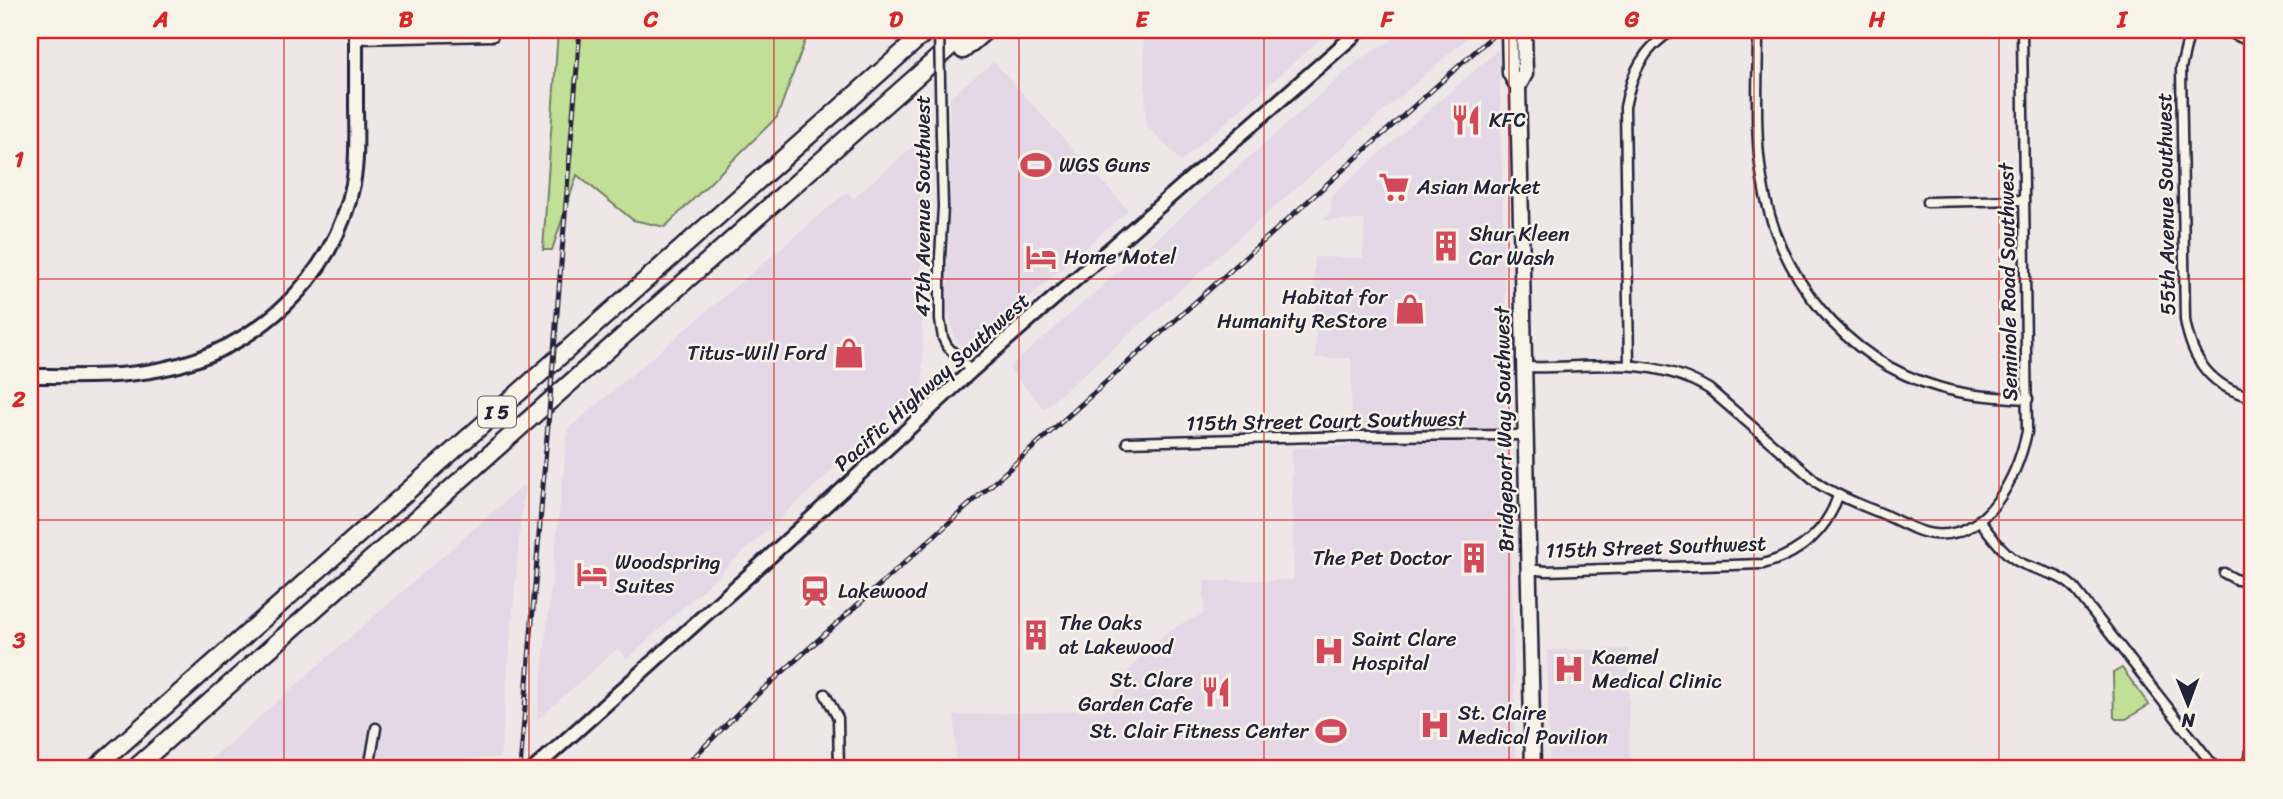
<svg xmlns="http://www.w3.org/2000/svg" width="2283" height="799" font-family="Sriracha,sans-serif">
<rect width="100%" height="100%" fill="#eee6e7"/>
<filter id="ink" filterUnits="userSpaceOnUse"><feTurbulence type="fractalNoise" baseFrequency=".0143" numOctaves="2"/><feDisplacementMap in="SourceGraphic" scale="14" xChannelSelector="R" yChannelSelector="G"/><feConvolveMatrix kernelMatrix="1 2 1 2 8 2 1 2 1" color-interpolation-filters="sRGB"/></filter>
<g filter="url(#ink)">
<g fill="#e4d7e6">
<polygon points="1136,30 1331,30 1181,161 1146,125 1144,40"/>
<polygon points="1403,30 1476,30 1044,409 1009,368 1363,57 1389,43"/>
<polygon points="1499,49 1516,769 956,769 955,715 1107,710 1121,681 1135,663 1157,640 1179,625 1204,614 1204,581 1294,580 1292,448 1352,446 1351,358 1316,358 1314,257 1363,258 1365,220 1323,220 1331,212 1331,196"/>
<polygon points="994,62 1128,210 973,347 969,347 962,345 956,340 948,310 950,97"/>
<polygon points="919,141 923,386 627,659 618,648 537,720 568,429 847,192 853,199"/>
<polygon points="524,485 500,758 435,759 434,769 200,769"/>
<polygon points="1628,649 1630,769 1550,769 1547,650"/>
</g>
<g fill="#c2df97" stroke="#728069" stroke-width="2">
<polygon points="558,30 809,30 777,117 665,227 633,220 577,175 552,250 543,250"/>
<polygon points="2122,668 2149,705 2126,719 2116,719 2114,717 2113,673"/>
</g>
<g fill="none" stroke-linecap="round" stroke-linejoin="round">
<g stroke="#22223b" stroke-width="13">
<g id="street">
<path d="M 1758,30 C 1758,79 1754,131 1762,179 C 1776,274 1844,360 1938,387 C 1968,396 1997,397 2028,399"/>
<path d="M 2190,30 L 2181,68 L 2185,320 C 2192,360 2211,388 2253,397"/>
<polyline points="2224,30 2253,43"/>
<polyline points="356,39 493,36"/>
<polyline points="941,135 943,207 940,257 940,320 943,338 947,346 971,371"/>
<polyline points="1927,202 2023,200"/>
<path d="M 1629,365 L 1625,107 C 1631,75 1643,47 1674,30"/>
<path d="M 1524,367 C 1589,369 1649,353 1709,389 L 1819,484 C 1839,497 1861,505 1883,514 C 1899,521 1916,532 1933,534 C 1988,540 2017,476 2027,432 L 2022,30"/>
<polyline points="1127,442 1353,436 1525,435"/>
<path d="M 1979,520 C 1992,536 2003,554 2021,563 C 2040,572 2060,573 2075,589 L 2216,769"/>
<path d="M 1529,569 L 1546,571 L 1763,564 C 1799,554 1826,532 1838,496"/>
<polyline points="2224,573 2237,580 2253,581"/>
<polyline points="825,694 838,718 839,769"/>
<polyline points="369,769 376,728"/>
<polyline points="2246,769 2253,744"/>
</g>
</g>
<g stroke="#22223b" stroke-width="18">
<g id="secondary">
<path d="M 30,376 C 73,376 119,378 162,369 C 254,351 335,278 353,184 C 358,158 356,130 356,104 C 356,79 356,55 356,30"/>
<polyline points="534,769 766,560 971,371 1360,30"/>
</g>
</g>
<g stroke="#22223b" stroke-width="19">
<g id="primary">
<polyline points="1509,30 1510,73 1518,87"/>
<polyline points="1524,30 1525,74 1518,87 1533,769"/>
</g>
</g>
<g stroke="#22223b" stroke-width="21">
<g id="highway">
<polyline points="963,50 986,30"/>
<polyline points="94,769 928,30"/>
<polyline points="134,769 969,30"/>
</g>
</g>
<use href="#street" stroke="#f7f3e8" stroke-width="8"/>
<use href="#secondary" stroke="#f7f3e8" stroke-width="12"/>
<use href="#primary" stroke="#f7f3e8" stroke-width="14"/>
<use href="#highway" stroke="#f7f3e8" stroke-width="16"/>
<g stroke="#22223b" stroke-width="5">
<g id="rail">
<polyline points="520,769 580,30"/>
<polyline points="682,769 749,702 1499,30"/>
</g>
</g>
<use href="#rail" stroke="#f7f3e8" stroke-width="2.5" stroke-dasharray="8" stroke-linecap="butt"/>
<g stroke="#22223b" stroke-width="13" stroke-linecap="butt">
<polyline id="street-bridge" points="939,30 941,135"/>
</g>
<use href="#street-bridge" stroke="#f7f3e8" stroke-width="8"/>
</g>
</g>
<path fill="none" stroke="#d62828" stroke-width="2" stroke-opacity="0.55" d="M 284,30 L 284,769M 529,30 L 529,769M 774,30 L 774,769M 1019,30 L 1019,769M 1264,30 L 1264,769M 1509,30 L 1509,769M 1754,30 L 1754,769M 1999,30 L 1999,769M 30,279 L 2253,279M 30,520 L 2253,520"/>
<defs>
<g id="restaurant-bare" transform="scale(2.415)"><path d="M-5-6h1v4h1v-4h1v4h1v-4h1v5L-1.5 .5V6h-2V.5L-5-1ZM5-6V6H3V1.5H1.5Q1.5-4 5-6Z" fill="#d1495b" stroke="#f7f3e8" stroke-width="2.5" paint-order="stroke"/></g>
<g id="stadium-bare" transform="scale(2.415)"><path d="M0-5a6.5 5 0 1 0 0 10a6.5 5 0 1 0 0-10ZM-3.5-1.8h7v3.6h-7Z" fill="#d1495b" stroke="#f7f3e8" stroke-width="2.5" paint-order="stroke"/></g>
<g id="supermarket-bare" transform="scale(2.415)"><path d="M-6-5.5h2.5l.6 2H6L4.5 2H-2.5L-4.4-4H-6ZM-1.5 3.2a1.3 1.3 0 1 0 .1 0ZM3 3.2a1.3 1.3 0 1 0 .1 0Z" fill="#d1495b" stroke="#f7f3e8" stroke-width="2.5" paint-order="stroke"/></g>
<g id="building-bare" transform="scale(2.415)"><path d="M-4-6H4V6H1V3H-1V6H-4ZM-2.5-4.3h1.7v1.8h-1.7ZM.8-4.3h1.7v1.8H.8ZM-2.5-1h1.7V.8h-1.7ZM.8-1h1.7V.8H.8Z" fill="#d1495b" stroke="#f7f3e8" stroke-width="2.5" paint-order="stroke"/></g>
<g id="hotel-bare" transform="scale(2.415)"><path d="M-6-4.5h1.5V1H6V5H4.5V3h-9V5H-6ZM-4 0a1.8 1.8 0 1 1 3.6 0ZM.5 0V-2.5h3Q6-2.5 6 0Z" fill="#d1495b" stroke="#f7f3e8" stroke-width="2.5" paint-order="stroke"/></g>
<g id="shop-bare" transform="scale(2.415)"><path d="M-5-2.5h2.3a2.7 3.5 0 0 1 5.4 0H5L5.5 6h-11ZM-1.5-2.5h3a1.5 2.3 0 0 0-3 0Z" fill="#d1495b" stroke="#f7f3e8" stroke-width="2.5" paint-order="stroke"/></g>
<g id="station-bare" transform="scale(2.415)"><path d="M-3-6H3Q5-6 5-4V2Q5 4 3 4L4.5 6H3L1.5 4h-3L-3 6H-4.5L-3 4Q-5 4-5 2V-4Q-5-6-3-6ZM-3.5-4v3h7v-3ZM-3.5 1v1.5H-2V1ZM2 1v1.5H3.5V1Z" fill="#d1495b" stroke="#f7f3e8" stroke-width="2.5" paint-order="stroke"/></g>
<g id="hospital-bare" transform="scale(2.415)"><path d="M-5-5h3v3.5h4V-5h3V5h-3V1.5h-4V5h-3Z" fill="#d1495b" stroke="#f7f3e8" stroke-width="2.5" paint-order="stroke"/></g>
</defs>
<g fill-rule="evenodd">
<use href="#restaurant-bare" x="1466" y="120"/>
<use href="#stadium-bare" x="1036" y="165"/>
<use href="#supermarket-bare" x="1394" y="187"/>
<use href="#building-bare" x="1446" y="246"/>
<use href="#hotel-bare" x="1041" y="257"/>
<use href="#shop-bare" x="1410" y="309"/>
<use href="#shop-bare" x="849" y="353"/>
<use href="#building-bare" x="1474" y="558"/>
<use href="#hotel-bare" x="592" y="574"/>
<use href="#station-bare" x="815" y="591"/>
<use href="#building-bare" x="1036" y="635"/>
<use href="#hospital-bare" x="1329" y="651"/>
<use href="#hospital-bare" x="1569" y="669"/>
<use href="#restaurant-bare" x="1216" y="692"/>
<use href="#hospital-bare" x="1435" y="725"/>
<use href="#stadium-bare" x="1331" y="731"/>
</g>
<g text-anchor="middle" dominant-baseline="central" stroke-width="5" stroke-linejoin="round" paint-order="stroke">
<rect fill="#f7f3e8" stroke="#62616f" stroke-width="2" x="478" y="396.5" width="38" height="31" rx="5"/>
<g font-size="19" font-weight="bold" fill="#22223b">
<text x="497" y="412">I 5</text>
</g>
<g font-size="21" fill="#22223b" stroke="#f7f3e8" text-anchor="start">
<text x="1489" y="120">KFC</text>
<text x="1059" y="165">WGS Guns</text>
<text x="1417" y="187">Asian Market</text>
<text x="1469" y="234">Shur Kleen<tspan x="1469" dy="24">Car Wash</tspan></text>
<text x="1064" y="257">Home Motel</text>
<text x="1387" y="297" text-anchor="end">Habitat for<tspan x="1387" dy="24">Humanity ReStore</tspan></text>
<text x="826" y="353" text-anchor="end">Titus-Will Ford</text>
<text x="1451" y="558" text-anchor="end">The Pet Doctor</text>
<text x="615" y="562">Woodspring<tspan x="615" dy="24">Suites</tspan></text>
<text x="838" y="591">Lakewood</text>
<text x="1059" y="623">The Oaks<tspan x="1059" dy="24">at Lakewood</tspan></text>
<text x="1352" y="639">Saint Clare<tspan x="1352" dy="24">Hospital</tspan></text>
<text x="1592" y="657">Kaemel<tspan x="1592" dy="24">Medical Clinic</tspan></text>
<text x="1193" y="680" text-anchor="end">St. Clare<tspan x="1193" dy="24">Garden Cafe</tspan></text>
<text x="1458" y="713">St. Claire<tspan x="1458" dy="24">Medical Pavilion</tspan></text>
<text x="1308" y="731" text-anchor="end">St. Clair Fitness Center</text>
</g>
<g font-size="21" fill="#22223b" stroke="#f7f3e8">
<text transform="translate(2166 204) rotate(-91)">55th Avenue Southwest</text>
<text transform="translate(923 206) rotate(-90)">47th Avenue Southwest</text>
<text transform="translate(2008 282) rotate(-91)">Seminole Road Southwest</text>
<text transform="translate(932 382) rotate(-42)">Pacific Highway Southwest</text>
<text transform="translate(1326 421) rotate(-1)">115th Street Court Southwest</text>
<text transform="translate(1504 429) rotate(-91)">Bridgeport Way Southwest</text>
<text transform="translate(1656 547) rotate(-2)">115th Street Southwest</text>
</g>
</g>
<rect width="2283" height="799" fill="none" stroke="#f7f3e8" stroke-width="77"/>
<g transform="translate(2188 704) rotate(179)" stroke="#f7f3e8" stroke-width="5" paint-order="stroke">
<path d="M0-5L12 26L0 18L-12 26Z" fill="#22223b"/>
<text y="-10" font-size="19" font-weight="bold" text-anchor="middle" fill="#22223b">N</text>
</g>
<rect x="38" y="38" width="2206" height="722" fill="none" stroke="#d62828" stroke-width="2.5"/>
<g font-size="23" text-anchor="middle" font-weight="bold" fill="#d62828">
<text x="161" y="27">A</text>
<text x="406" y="27">B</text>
<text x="651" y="27">C</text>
<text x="896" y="27">D</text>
<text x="1142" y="27">E</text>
<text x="1387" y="27">F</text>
<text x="1632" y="27">G</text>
<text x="1877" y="27">H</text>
<text x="2122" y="27">I</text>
<text x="19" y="167">1</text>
<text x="19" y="407">2</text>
<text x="19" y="648">3</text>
</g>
</svg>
